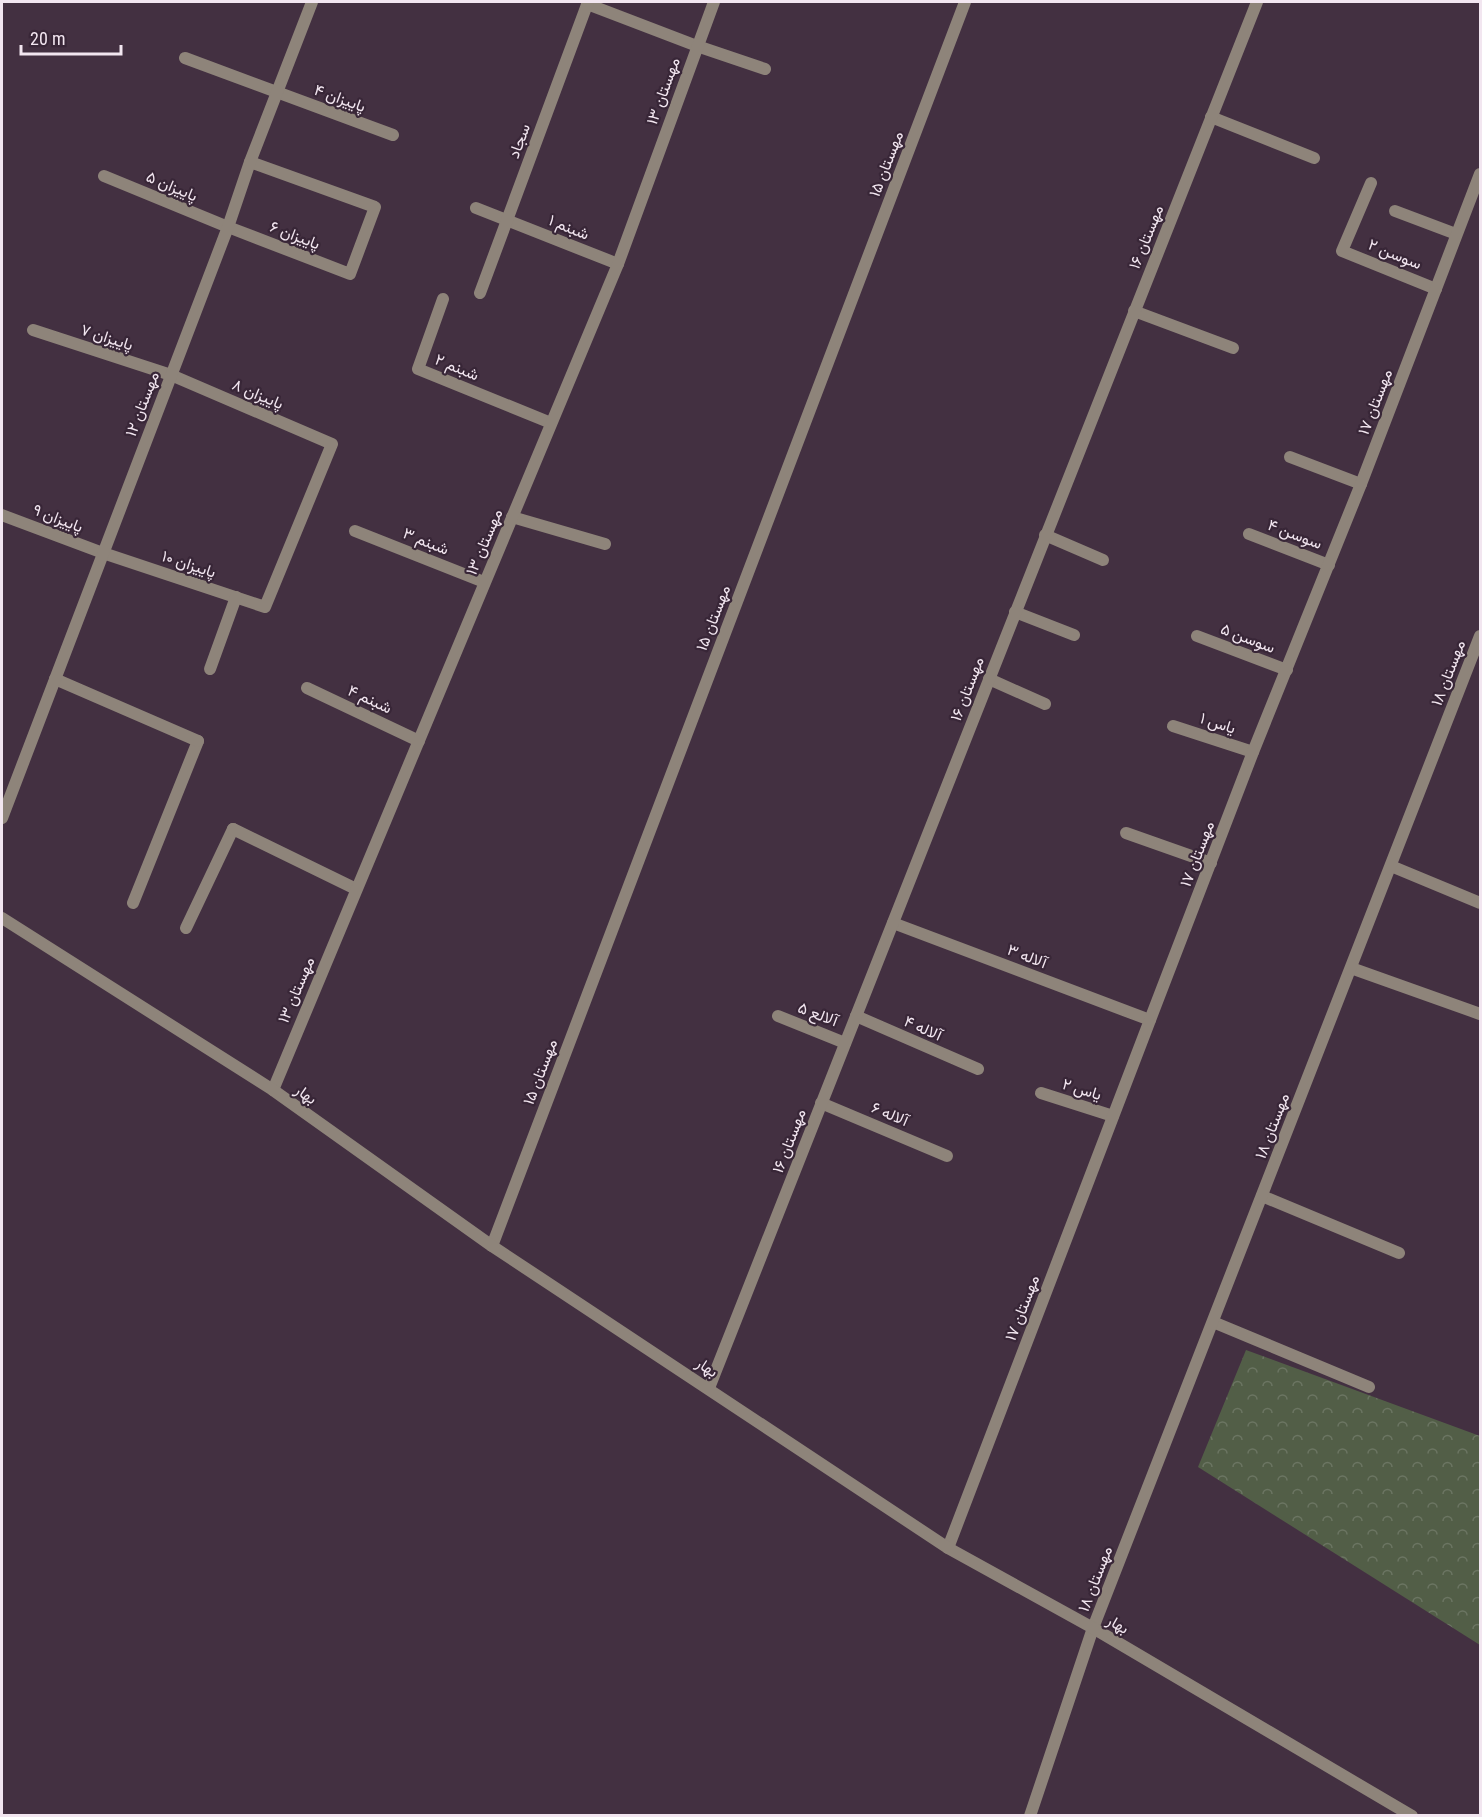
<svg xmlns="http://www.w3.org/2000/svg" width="1482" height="1817" font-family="'Roboto Condensed',Vazirmatn,sans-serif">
<defs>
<pattern id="park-crowns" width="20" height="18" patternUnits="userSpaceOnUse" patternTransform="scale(1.5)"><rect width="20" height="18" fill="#525e47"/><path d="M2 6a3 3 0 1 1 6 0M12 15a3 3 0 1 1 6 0" fill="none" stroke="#6b7562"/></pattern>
</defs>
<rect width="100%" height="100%" fill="#433041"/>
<polygon fill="url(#park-crowns)" points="1246,1350 1480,1436 1480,1645 1198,1467"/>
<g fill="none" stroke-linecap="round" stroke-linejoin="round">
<g stroke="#8e847a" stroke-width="12">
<polyline points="1211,117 1314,158"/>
<polyline points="1395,211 1456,234"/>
<polyline points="1134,311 1233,348"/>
<polyline points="1290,457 1361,484"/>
<polyline points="1249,534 1329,565"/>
<polyline points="1126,833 1211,863"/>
<polyline points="1391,866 1480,903"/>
<polyline points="133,903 198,741"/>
<polyline points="893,923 1150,1020"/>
<polyline points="186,928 233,829"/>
<polyline points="1351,968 1480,1014"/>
<polyline points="778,1016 845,1043"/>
<polyline points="1041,1093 1113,1116"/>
<polyline points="1262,1196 1399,1253"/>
<polyline points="1213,1322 1369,1387"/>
<polyline points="1030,1816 1093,1628"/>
</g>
<g stroke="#8e847a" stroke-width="12">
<polyline points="587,4 697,46 765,69"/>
<polyline points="185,58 393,135"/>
<polyline points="104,176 228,227 350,274 375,207 250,162"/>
<polyline points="1371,183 1342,251 1436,289"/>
<polyline points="476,208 618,264"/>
<polyline points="480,293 588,2"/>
<polyline points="443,299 418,369 551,423"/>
<polyline points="2,515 103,553 265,607 332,444 171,375 33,330"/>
<polyline points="512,517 605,544"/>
<polyline points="355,531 484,582"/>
<polyline points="1045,535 1103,560"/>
<polyline points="1015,612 1074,635"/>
<polyline points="1197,636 1287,670"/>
<polyline points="210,669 236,597"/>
<polyline points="55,679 198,741"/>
<polyline points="989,679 1045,704"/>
<polyline points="307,688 419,741"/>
<polyline points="1173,726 1253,752"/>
<polyline points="2,818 228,227 250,162 312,2"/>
<polyline points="233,829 356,889"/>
<polyline points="856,1016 978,1069"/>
<polyline points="273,1090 618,264 714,2"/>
<polyline points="821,1103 947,1156"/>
<polyline points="492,1246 965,2"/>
<polyline points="709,1388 1257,2"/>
<polyline points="948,1548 1150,1020 1253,752 1361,484 1480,174"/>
<polyline points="1093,1628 1480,636"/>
</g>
<polyline stroke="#8e847a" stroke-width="12" points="2,918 273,1090 492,1246 948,1548 1093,1628 1412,1816"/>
</g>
<g text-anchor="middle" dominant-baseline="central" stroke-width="4.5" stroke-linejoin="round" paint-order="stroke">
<g font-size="16" fill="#f2e6f0" stroke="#382637">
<text transform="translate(663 91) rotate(-70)">مهستان ۱۳</text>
<text transform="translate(340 98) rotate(20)">پاییزان ۴</text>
<text transform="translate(519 141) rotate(-70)">سجاد</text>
<text transform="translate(886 164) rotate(-69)">مهستان ۱۵</text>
<text transform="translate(172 186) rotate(23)">پاییزان ۵</text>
<text transform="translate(569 227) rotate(22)">شبنم ۱</text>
<text transform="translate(295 235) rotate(21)">پاییزان ۶</text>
<text transform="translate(1146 237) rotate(-68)">مهستان ۱۶</text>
<text transform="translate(1395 254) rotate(22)">سوسن ۲</text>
<text transform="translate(107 337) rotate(18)">پاییزان ۷</text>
<text transform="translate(457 367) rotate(22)">شبنم ۲</text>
<text transform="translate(258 394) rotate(23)">پاییزان ۸</text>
<text transform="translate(1375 402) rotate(-69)">مهستان ۱۷</text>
<text transform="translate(142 404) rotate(-69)">مهستان ۱۲</text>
<text transform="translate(58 518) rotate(21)">پاییزان ۹</text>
<text transform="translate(1295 534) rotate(21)">سوسن ۴</text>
<text transform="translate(426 541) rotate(22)">شبنم ۳</text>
<text transform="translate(484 542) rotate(-67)">مهستان ۱۳</text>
<text transform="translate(189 564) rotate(18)">پاییزان ۱۰</text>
<text transform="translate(713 618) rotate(-69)">مهستان ۱۵</text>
<text transform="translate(1248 638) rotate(21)">سوسن ۵</text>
<text transform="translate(1448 673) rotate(-69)">مهستان ۱۸</text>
<text transform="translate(967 689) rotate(-69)">مهستان ۱۶</text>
<text transform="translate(370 699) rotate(25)">شبنم ۴</text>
<text transform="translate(1218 723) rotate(18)">یاس ۱</text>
<text transform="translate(1197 854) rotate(-69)">مهستان ۱۷</text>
<text transform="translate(1027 956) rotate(21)">آلاله ۳</text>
<text transform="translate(296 990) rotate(-67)">مهستان ۱۳</text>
<text transform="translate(818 1014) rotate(21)">آلالع ۵</text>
<text transform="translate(923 1028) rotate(24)">آلاله ۴</text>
<text transform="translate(540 1072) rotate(-69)">مهستان ۱۵</text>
<text transform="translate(1082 1089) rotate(17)">یاس ۲</text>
<text transform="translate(306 1094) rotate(35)">بهار</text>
<text transform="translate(890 1114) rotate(23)">آلاله ۶</text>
<text transform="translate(1272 1126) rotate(-69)">مهستان ۱۸</text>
<text transform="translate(789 1141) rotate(-69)">مهستان ۱۶</text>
<text transform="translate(1022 1308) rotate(-69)">مهستان ۱۷</text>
<text transform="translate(707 1367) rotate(33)">بهار</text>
<text transform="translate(1095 1579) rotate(-69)">مهستان ۱۸</text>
<text transform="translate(1118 1624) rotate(30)">بهار</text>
</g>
</g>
<rect width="1482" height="1817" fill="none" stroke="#f2e6f0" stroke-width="6"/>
<path d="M21 45v9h100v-9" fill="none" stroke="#f2e6f0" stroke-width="3"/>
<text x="30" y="45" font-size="18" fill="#f2e6f0" stroke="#382637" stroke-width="4.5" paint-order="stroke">20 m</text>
</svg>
